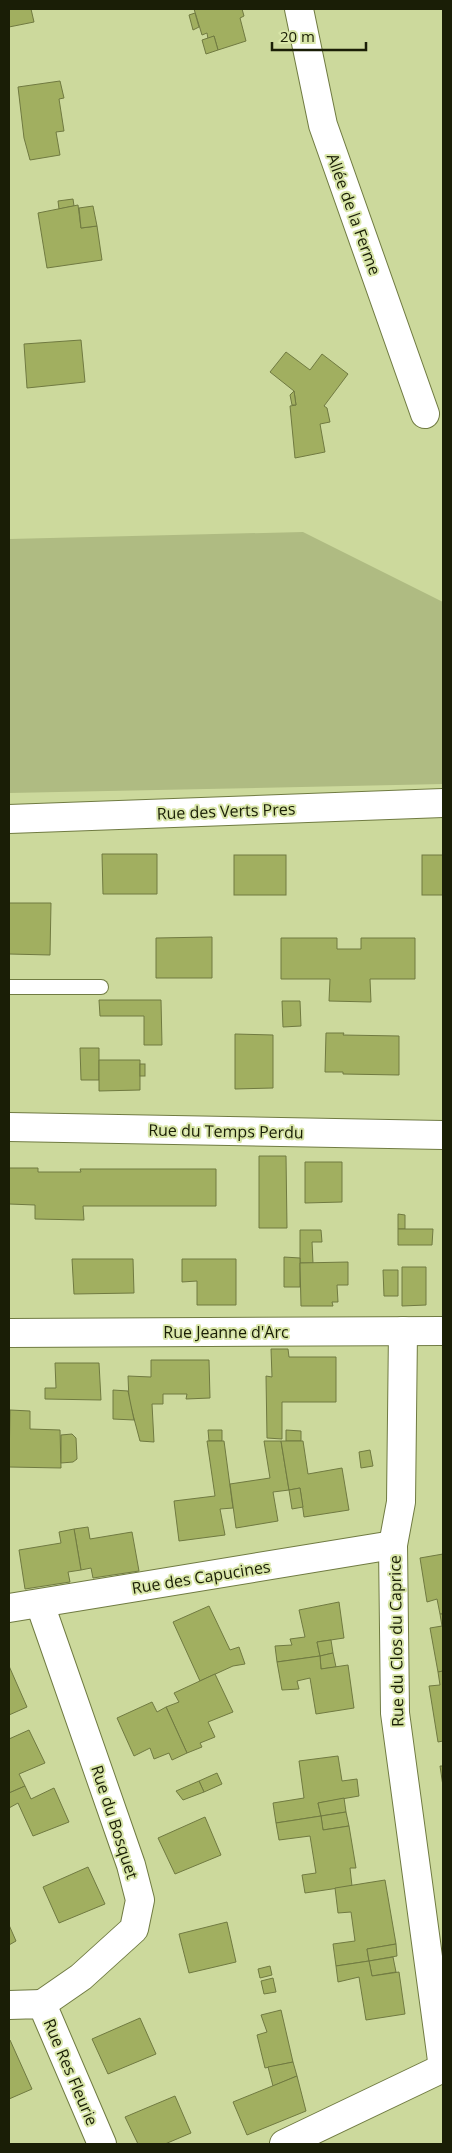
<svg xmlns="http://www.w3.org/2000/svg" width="452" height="2153" font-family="'Open Sans',sans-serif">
<rect width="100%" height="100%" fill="#ccd99c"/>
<polygon fill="#afbb82" points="303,532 443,602 443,784 9,793 9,539"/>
<g fill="#a1af60" stroke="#707a41">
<polygon points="9,9 31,9 34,22 9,27"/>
<polygon points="194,9 242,9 244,16 240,18 246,41 218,50 214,36 208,39 207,33 202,35"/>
<polygon points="195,13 199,27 193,30 189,15"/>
<polygon points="214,36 218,50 206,54 202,40"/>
<polygon points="60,81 64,98 59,99 64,131 56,132 60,155 30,160 24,138 18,87"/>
<polygon points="73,199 74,206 59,209 58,201"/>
<polygon points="78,205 81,228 97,226 102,260 47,268 38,213"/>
<polygon points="93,206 97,226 81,228 79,208"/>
<polygon points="81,340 85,382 27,388 24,344"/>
<polygon points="286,352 310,370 322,354 348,374 324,406 327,408 330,422 320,424 325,452 295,458 290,406 296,405 294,391 270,372"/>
<polygon points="294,391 296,405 292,405 290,395"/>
<polygon points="102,854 157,854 157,894 103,894"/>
<rect x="234" y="855" width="52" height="40"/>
<rect x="422" y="855" width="21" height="40"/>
<polygon points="9,903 51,903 50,955 9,954"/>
<polygon points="212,937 212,978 156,978 156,938"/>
<polygon points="281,938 337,938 337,949 361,949 361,938 415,938 415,979 370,979 371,1002 329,1001 330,979 281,979"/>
<polygon points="99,1000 161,1000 162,1045 144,1045 144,1016 100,1016"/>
<polygon points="282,1001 300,1001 301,1026 283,1027"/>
<polygon points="326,1033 344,1033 343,1035 399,1036 399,1075 343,1074 343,1072 325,1072"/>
<polygon points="235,1034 273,1035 273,1088 235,1089"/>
<polygon points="80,1048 99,1048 99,1080 81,1080"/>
<polygon points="99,1060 140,1060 140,1090 99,1091"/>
<rect x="140" y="1064" width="5" height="12"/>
<polygon points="259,1156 286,1156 287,1228 259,1228"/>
<polygon points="305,1162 342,1162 342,1202 305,1203"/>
<polygon points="9,1168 38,1168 38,1172 81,1172 80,1169 216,1169 216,1206 83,1206 84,1220 35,1219 35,1205 9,1204"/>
<polygon points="398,1214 405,1215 405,1229 398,1229"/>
<polygon points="398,1229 433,1229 432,1245 398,1245"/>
<polygon points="300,1230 321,1230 322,1242 312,1242 313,1263 300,1263"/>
<polygon points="284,1257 300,1258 300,1287 284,1287"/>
<polygon points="72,1259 133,1259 134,1293 74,1294"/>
<polygon points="182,1259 236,1259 236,1305 197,1305 197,1281 182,1282"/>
<polygon points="348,1262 348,1285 337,1285 338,1302 332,1302 333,1306 301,1306 300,1263"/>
<polygon points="402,1267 426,1267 426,1305 402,1306"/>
<polygon points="383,1270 398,1270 398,1296 384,1296"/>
<polygon points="271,1349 288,1349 289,1357 336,1357 336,1402 282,1402 282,1439 267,1438 266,1376 272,1377"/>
<polygon points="151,1360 209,1360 210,1398 186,1399 187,1394 163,1394 163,1404 152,1404 154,1442 140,1441 129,1400 128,1376 151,1377"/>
<polygon points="55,1363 99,1363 101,1400 45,1399 45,1388 56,1388"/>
<polygon points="113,1390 128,1391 134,1420 113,1419"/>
<polygon points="10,1410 30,1411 30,1429 60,1430 61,1468 9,1467"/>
<polygon points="208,1430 222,1430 222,1441 209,1441"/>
<polygon points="286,1430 301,1431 301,1441 286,1441"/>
<polygon points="72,1434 76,1438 77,1459 73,1462 61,1463 61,1435"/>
<polygon points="207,1441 224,1441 233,1508 220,1509 225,1535 179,1541 174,1501 215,1496"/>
<polygon points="264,1441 281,1441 289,1490 273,1492 278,1521 236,1528 230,1484 270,1478"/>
<polygon points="281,1441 303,1441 308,1474 342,1468 349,1510 304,1517 300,1488 289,1490"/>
<polygon points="370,1450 373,1466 361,1468 359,1452"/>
<polygon points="300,1488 303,1507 292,1509 289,1490"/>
<polygon points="88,1527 90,1539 132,1532 139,1571 93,1578 91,1568 81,1570 74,1529"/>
<polygon points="74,1529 81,1570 68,1572 70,1582 25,1589 19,1550 61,1543 59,1532"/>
<polygon points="443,1554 443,1614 440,1614 437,1599 427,1602 420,1558"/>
<polygon points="339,1602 344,1638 317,1642 320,1656 277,1662 275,1646 292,1645 290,1639 305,1637 299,1610"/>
<polygon points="209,1606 230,1650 239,1647 245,1664 233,1666 200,1681 173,1622"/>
<polygon points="440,1614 443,1614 443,1671 438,1672 430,1628 442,1626"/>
<polygon points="331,1640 333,1653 320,1656 317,1642"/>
<polygon points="333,1653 336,1667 321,1669 320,1656"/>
<polygon points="320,1656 321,1669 348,1665 354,1708 316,1714 310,1678 297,1681 299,1689 282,1690 277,1662"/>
<polygon points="9,1666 27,1707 9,1715"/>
<polygon points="443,1671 443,1741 438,1742 429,1686 440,1685 438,1672"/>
<polygon points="215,1674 233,1712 208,1722 215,1737 200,1743 202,1747 187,1753 166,1707 179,1702 174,1693"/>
<polygon points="152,1702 157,1712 166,1707 187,1753 172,1760 169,1753 154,1759 150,1748 134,1756 117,1718"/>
<polygon points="29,1730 45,1763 19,1774 25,1786 9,1793 9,1739"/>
<polygon points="338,1756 342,1781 357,1779 359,1796 318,1803 321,1816 276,1823 273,1803 304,1798 299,1761"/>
<polygon points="440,1766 443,1766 443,1786"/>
<polygon points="217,1773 222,1784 204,1792 199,1781"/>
<polygon points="199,1781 204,1792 183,1800 176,1791"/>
<polygon points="25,1786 31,1799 54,1788 69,1822 33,1836 18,1803 9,1808 9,1793"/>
<polygon points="344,1798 346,1812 321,1816 318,1803"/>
<polygon points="346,1812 349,1826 323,1830 321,1816"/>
<polygon points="321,1816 323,1830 349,1826 356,1868 350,1868 352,1886 305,1893 302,1875 316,1873 310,1836 279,1840 276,1823"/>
<polygon points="205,1817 221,1855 175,1874 158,1838"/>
<polygon points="88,1867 105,1904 59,1923 43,1887"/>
<polygon points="385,1880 396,1944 367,1949 369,1961 336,1966 333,1944 355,1941 351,1912 338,1913 335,1888"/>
<polygon points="227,1922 236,1962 189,1973 179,1934"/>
<polygon points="9,1925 16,1941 9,1945"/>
<polygon points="396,1944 397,1956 369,1961 367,1949"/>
<polygon points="393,1957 396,1972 372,1976 369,1961"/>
<polygon points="369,1961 372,1976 399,1972 405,2014 366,2020 359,1977 338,1982 336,1966"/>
<polygon points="270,1966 272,1975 260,1978 258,1969"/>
<polygon points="273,1978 276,1992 264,1994 261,1981"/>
<polygon points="281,2010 293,2062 265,2068 257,2035 267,2032 261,2015"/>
<polygon points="140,2018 156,2054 108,2074 92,2039"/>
<polygon points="10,2040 32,2089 9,2099 9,2041"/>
<polygon points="293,2062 297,2076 273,2086 268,2067"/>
<polygon points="297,2076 306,2111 247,2135 233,2102"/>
<polygon points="175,2096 191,2133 165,2144 138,2144 125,2117"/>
</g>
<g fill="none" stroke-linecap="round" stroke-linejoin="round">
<g stroke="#707b42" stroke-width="16">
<polyline id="lane" points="9,987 101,987"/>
</g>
<g stroke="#707b42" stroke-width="30">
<g id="street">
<polyline points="299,9 323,125 425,414"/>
<polyline points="9,819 443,803"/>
<polyline points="9,1127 443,1135"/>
<polyline points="403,1331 401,1502 393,1545 395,1713 443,2068"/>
<polyline points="9,1333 443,1331"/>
<polyline points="40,1604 131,1865 140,1900 134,1929 81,1977 42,2004"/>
<polyline points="9,1608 393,1545"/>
<polyline points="9,2005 42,2004 102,2144"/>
<polyline points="284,2144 443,2068"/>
</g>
</g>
<use href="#lane" stroke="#fff" stroke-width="14"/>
<use href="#street" stroke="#fff" stroke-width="28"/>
</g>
<g text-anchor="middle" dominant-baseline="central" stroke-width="4" stroke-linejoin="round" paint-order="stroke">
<g font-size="16" fill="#1a1e06" stroke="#d9e6a9">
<text transform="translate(354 214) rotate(70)">Allée de la Ferme</text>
<text transform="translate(226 811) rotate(-2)">Rue des Verts Pres</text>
<text transform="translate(226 1131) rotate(1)">Rue du Temps Perdu</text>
<text x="226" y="1332">Rue Jeanne d'Arc</text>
<text transform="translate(201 1577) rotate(-9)">Rue des Capucines</text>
<text transform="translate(396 1641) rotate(-91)">Rue du Clos du Caprice</text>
<text transform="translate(115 1822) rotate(72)">Rue du Bosquet</text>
<text transform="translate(71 2072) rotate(67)">Rue Res Fleurie</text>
</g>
</g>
<rect width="452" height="2153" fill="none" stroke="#1a1e06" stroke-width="20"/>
<path d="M272 42v8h94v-8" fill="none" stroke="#1a1e06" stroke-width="2.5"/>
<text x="280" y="42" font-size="15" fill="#1a1e06" stroke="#d9e6a9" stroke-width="4" paint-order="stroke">20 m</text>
</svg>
